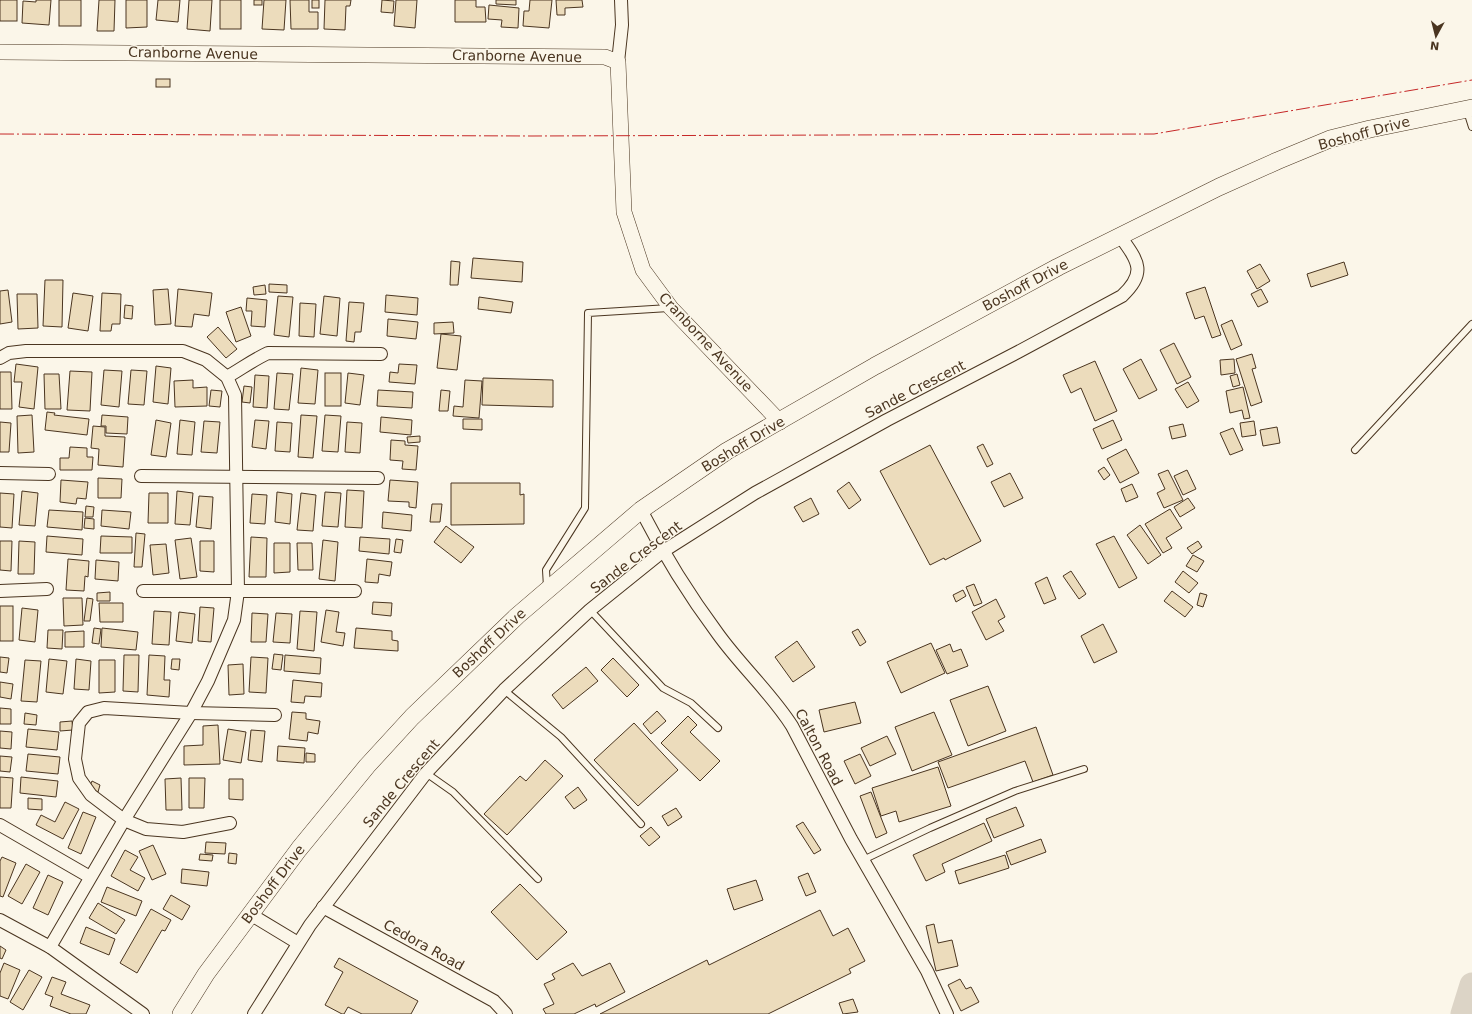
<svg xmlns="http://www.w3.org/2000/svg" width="1472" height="1014" font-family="'DejaVu Sans',sans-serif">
<rect width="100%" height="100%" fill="#fbf6e9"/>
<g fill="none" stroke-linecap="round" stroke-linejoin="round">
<polyline stroke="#dcd4c6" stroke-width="25" points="1463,1014 1472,985"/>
</g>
<g fill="#ecdcbc" stroke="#4a3520">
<rect x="0" y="0" width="17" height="21"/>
<polygon points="36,0 51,0 49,25 22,23 23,1 36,2"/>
<rect x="59" y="0" width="22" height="26"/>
<polygon points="99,0 115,0 114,31 97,31"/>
<polygon points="126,0 147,0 147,27 126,28"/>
<polygon points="158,0 180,0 178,22 156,20"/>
<polygon points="189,0 212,0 210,31 187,29"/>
<rect x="220" y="0" width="21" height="29"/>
<rect x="254" y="0" width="8" height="5"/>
<polygon points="264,0 286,0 284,30 262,29"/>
<polygon points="290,0 309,0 309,12 318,12 318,29 291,29"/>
<rect x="312" y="0" width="7" height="8"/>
<polygon points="325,0 351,0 350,6 346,6 345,30 324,29"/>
<polygon points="382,0 394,1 393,13 381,12"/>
<polygon points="396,0 417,0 415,28 394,26"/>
<polygon points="455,0 476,0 476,7 485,7 486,22 455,22"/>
<polygon points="496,0 516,0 516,5 496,4"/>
<polygon points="530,0 552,0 549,28 523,26 524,11 529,11"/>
<polygon points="556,0 582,0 583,7 565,8 565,15 557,15"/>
<polygon points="489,5 519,8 518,28 501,27 502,20 488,19"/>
<rect x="156" y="79" width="14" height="8"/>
<polygon points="473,258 523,262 522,282 471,278"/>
<polygon points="451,261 460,262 458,285 450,285"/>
<polygon points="1344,262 1348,275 1311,287 1307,274"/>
<polygon points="1260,264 1270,281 1257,289 1247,271"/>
<polygon points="45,280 63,280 62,327 43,326"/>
<polygon points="269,284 287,285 287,293 269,292"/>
<polygon points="265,285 266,294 254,295 253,287"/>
<polygon points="1205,287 1221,335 1212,338 1204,316 1195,319 1186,293"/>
<polygon points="168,289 171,324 155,325 153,290"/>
<polygon points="178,289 212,293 209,316 194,314 192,327 175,326"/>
<polygon points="1261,289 1268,302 1258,307 1251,294"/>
<polygon points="8,290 12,322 0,324 0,291"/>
<polygon points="73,293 93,296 88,331 68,328"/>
<polygon points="102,293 121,294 120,324 112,324 111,331 100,331"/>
<polygon points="17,294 37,294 38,328 18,329"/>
<polygon points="386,295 418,298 417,315 385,312"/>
<polygon points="278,296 293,297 289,337 274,335"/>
<polygon points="324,296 340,298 337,336 320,334"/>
<polygon points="479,297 513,302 511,313 478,309"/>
<polygon points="247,298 267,300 265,327 251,326 252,311 246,311"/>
<polygon points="349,302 364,303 361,332 355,332 354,342 346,341"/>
<polygon points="300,303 316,304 314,337 299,336"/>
<polygon points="125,305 133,306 132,319 124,318"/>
<polygon points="241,307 251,336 236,342 226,312"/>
<polygon points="388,319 418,322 416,339 387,336"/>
<polygon points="1232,320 1242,345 1231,350 1221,325"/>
<polygon points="453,322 454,333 434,334 434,323"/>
<polygon points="218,327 237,349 226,358 207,337"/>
<polygon points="441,334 461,336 457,370 437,368"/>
<polygon points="1174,343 1191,377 1177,384 1160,350"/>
<polygon points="1252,354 1256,368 1252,369 1262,402 1251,406 1236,359"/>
<polygon points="1141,359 1157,390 1139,399 1123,369"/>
<polygon points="1234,359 1235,373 1221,375 1220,360"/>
<polygon points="1095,361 1117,411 1095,421 1081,388 1071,393 1063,375"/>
<polygon points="16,364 38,367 34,409 19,407 22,382 14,382"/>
<polygon points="399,364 417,365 415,384 389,382 390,372 398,373"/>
<polygon points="156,366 171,368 168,404 153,402"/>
<polygon points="301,368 318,370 315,404 298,403"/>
<polygon points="104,370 122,371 119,407 101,405"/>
<polygon points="131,370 147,371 144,405 128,404"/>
<polygon points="70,371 92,372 90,411 67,410"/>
<polygon points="0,372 11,372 12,409 0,409"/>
<polygon points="277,373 293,374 289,410 274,409"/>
<rect x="325" y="373" width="16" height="33"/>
<polygon points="348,373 364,375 360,405 345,403"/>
<polygon points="44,374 59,374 61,409 45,409"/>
<polygon points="1237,374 1240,385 1233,387 1230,376"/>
<polygon points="255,375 269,376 267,408 253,407"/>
<polygon points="483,378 553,380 553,407 482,405"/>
<polygon points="193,380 193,388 207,387 207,406 175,407 174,381"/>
<polygon points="465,380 482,381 479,418 453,416 454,406 463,407"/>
<polygon points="1188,382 1199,401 1187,408 1175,389"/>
<polygon points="244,386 252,387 250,403 242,402"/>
<polygon points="1243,387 1250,418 1244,419 1242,410 1230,413 1226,391"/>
<polygon points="211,390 222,391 220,407 209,406"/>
<polygon points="378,390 413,392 412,408 377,406"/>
<polygon points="441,390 450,391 448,411 439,411"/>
<polygon points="47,412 55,413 54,415 89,419 87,435 45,430"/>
<polygon points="32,415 34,452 18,453 17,416"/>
<polygon points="102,415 128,417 127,434 106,433 106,426 101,426"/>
<polygon points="301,415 317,416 313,458 298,457"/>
<polygon points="325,415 341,416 338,452 322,451"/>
<polygon points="381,417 412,420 411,435 380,432"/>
<polygon points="463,419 482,419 482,430 463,429"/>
<polygon points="156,420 171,423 166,457 151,455"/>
<polygon points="180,420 195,422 192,455 177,454"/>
<polygon points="255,420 269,421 266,449 252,447"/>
<polygon points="1113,420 1122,440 1102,449 1093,429"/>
<polygon points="204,421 220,422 217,453 201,452"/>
<polygon points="1254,421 1256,435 1242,437 1240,423"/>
<polygon points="0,422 11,423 9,452 0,452"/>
<polygon points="277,422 292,423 290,452 275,451"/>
<polygon points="347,422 362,423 360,453 345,452"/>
<polygon points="1183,424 1186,436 1172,439 1169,427"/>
<polygon points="93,426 105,427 105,436 125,437 123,467 98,465 99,449 91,448"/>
<polygon points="1277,427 1280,443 1263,446 1260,430"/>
<polygon points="1233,428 1243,450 1230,455 1220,433"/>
<polygon points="420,436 420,442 408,443 407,437"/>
<polygon points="391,440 405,441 405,445 418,446 416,470 402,469 403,461 390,460"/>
<polygon points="983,444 993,464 987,467 977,447"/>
<polygon points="930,445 981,541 945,560 944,558 930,565 880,471"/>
<polygon points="70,447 87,448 87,457 93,457 92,470 60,470 60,458 69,458"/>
<polygon points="1126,449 1139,473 1120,483 1107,459"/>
<polygon points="1104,467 1110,475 1104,480 1098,471"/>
<polygon points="1168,470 1183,500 1164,508 1157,493 1165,489 1158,474"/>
<polygon points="1187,470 1196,489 1183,495 1174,476"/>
<polygon points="1010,473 1023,498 1004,507 991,482"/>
<polygon points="98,478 122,479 121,498 98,498"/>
<polygon points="61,480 88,482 86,499 77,498 76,504 60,502"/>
<polygon points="390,480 418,482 416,508 409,507 409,502 388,501"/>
<polygon points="849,482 861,500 849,509 837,491"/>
<polygon points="451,483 520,483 520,495 524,494 524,524 451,525"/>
<polygon points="1132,484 1138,497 1126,502 1121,489"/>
<polygon points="347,490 364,491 362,528 345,527"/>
<polygon points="22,491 38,493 35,526 19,525"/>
<polygon points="177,491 193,493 190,525 175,524"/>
<polygon points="277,492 292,494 290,524 275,522"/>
<polygon points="325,492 341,493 338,527 322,526"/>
<polygon points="0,493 14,494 12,528 0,527"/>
<polygon points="149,493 168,493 168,523 148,523"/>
<polygon points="301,493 316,495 313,531 297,530"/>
<polygon points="252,494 267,495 265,524 250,523"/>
<polygon points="199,496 213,497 211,529 196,527"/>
<polygon points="811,498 819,514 803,522 794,507"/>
<polygon points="1188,498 1195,508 1180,517 1174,507"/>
<polygon points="432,504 442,504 440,522 430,522"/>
<polygon points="86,506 94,507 93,517 85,517"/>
<polygon points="1170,509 1182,528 1166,538 1172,548 1163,553 1145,524"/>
<polygon points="49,510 83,512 82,530 47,527"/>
<polygon points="102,510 131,512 129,529 101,526"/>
<polygon points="383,512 412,515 411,531 382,528"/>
<polygon points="85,518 94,519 94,529 84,528"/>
<polygon points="1140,525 1161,555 1148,564 1127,535"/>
<polygon points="446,526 474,547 461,563 434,542"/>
<polygon points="136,533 145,534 142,567 134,567"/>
<polygon points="47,536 83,539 82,555 46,552"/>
<polygon points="101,536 132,537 132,553 100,553"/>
<polygon points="1114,536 1137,578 1119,588 1096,544"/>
<polygon points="251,537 267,538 266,577 249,577"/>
<polygon points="360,537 390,539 389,554 359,551"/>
<polygon points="191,538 197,577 180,579 175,540"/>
<polygon points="396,539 403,540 401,553 394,552"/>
<polygon points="323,540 338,542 335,581 319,579"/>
<polygon points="0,541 12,541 11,571 0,570"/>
<polygon points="19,541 35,542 34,574 18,574"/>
<polygon points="200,541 214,541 214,572 200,571"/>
<polygon points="1198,541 1202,547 1192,554 1187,548"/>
<polygon points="274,543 290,543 290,572 274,573"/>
<polygon points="297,543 312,543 313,570 298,570"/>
<polygon points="166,544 169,573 153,575 150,545"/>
<polygon points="1193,555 1204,561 1197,572 1186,566"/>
<polygon points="68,559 89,561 88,577 85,576 84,591 66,590"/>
<polygon points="367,559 392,562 390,576 379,574 378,583 365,582"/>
<polygon points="96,560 119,562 118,581 95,579"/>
<polygon points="1071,571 1086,594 1079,599 1063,576"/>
<polygon points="1183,571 1198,583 1189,593 1175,582"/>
<polygon points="1047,577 1056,599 1044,604 1035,583"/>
<polygon points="974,584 982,603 974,606 966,587"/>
<polygon points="963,590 966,596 956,602 953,595"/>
<polygon points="1172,591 1193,607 1185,617 1164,601"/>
<polygon points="110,592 110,601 97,601 97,593"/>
<polygon points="1200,593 1207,595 1203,607 1197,605"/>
<polygon points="63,598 82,598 83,625 64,626"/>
<polygon points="87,598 93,599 90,621 84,621"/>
<polygon points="996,599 1005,617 998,621 1004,631 986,640 972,612"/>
<polygon points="373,602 392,603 391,616 372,614"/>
<polygon points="99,603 123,603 123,622 100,622"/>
<rect x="0" y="606" width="13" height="35"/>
<polygon points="200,607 214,608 211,642 198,641"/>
<polygon points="22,608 38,610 35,642 19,640"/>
<polygon points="326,610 339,612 336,632 345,633 343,646 321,642"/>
<polygon points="154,611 171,612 169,645 152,644"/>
<polygon points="300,611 317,612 314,651 297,649"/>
<polygon points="179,612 195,614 192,643 176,641"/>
<polygon points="252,613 268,614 266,642 251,642"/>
<polygon points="276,613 292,614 290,643 273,642"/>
<polygon points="1103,624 1117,652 1094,663 1081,636"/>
<polygon points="94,628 101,629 99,644 92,643"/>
<polygon points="102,628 138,632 136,650 101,647"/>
<polygon points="356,628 392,631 392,640 398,641 398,651 354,648"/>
<polygon points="858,629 866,642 860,646 852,632"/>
<polygon points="48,630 63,630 62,649 47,648"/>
<polygon points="84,631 84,647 65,647 65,632"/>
<polygon points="797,641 815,667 793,682 775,657"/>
<polygon points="931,643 945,673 901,693 887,662"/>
<polygon points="950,644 953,652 961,649 968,666 947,674 936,650"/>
<polygon points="274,654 283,655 281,670 272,669"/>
<polygon points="124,655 139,655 138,692 123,691"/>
<polygon points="149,655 165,656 164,680 170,680 169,697 147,695"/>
<polygon points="285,655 321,658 320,674 284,671"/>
<polygon points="0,657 9,658 7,673 0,672"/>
<polygon points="251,657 268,658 266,693 249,692"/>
<polygon points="613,658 639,685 627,697 601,670"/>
<polygon points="49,659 67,661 63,694 46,692"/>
<polygon points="76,659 91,661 89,690 74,689"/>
<polygon points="172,659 180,659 179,670 171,669"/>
<polygon points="25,660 41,661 37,702 21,701"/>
<polygon points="99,660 115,660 115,692 99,693"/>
<polygon points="243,664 244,694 229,695 228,665"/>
<polygon points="586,667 598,681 563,709 552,695"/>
<polygon points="293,680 322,683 321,697 305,696 304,703 291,702"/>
<polygon points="0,682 13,684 11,699 0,697"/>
<polygon points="988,686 1006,731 968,746 950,700"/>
<polygon points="855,702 861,723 824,732 819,710"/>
<polygon points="0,708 11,709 11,724 0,724"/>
<polygon points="657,711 666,721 651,734 643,724"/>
<polygon points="292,712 306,713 306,719 320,721 318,734 308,732 307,741 289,739"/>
<polygon points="934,712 952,755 912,771 895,727"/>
<polygon points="25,713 37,715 36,725 24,724"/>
<polygon points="688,716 697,725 690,732 720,761 700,781 661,743"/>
<polygon points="72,721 73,730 60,731 60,722"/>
<polygon points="634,723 678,770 638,806 594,760"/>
<polygon points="218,725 220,764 184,765 184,746 203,745 203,726"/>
<polygon points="1036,727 1053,775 1033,782 1025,761 948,788 938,762"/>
<polygon points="28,729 59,732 57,750 26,747"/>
<polygon points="228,729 246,732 241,763 223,760"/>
<polygon points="251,730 265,731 262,762 248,760"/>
<polygon points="0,731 12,732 11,749 0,748"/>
<polygon points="887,736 896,754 870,766 861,748"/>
<polygon points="278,746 305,748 304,763 277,761"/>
<polygon points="306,753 315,754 315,762 306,762"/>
<polygon points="28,754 60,757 58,774 26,771"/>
<polygon points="860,754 871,776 855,784 844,761"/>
<polygon points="0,756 12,757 10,772 0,771"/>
<polygon points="545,760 563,776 507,835 484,814 520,776 526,781"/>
<polygon points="938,767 951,806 899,822 896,811 881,816 872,788"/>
<polygon points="0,777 13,778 11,808 0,808"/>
<polygon points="21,777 58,781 56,797 20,793"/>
<polygon points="181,778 182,810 166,810 165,779"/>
<polygon points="189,778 205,778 204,808 189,808"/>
<polygon points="229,779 243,779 243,800 229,799"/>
<polygon points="92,781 100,785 98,792 89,788"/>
<polygon points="578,787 587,800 574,809 565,797"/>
<polygon points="871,792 887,833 876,838 860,796"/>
<polygon points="28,798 42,799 42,810 28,809"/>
<polygon points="65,802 79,809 63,839 36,825 41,815 55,822"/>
<polygon points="1016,807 1024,826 994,838 986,819"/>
<polygon points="676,808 682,817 668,826 662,816"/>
<polygon points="83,812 96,817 81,854 68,848"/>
<polygon points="803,822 821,850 814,854 796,826"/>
<polygon points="984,823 992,841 942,864 945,872 926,881 913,855"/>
<polygon points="651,827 660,837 649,846 640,836"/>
<polygon points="1041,839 1046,852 1011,865 1006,852"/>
<polygon points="206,842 226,843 225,854 205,853"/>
<polygon points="153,845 166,874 152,880 139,851"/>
<polygon points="125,850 138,857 130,870 145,878 138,891 111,876"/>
<polygon points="229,853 237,854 236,864 228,863"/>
<polygon points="200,854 213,855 212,861 199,860"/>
<polygon points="1005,855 1009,868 959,884 955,871"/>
<polygon points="2,857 16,863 3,897 0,896 0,861"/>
<polygon points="26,864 40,872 22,904 8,896"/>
<polygon points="182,869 209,872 207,886 181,883"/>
<polygon points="808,873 816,892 806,896 798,877"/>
<polygon points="48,875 63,882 48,915 33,908"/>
<polygon points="756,880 763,900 734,910 727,889"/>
<polygon points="520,884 567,932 537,960 491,912"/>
<polygon points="107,887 142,901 136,916 101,902"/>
<polygon points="171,895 190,906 182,920 163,909"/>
<polygon points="98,903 125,920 116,934 89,918"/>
<polygon points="151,909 171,920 165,931 162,930 137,973 120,963"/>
<polygon points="820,910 833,936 848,928 865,961 849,969 851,973 768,1014 600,1014 707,960 709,965"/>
<polygon points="934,924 938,943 952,940 958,966 936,971 926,926"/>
<polygon points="86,927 115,939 109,955 80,943"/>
<polygon points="0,946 6,950 2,959 0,958"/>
<polygon points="339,958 418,1001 411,1014 362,1014 348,1007 344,1014 342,1014 325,1005 343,972 334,967"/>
<polygon points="4,963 20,970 8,999 0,996 0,973"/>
<polygon points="573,963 582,976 610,963 625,992 596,1007 595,1004 574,1014 546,1014 543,1009 554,1004 544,984 555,979 552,974"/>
<polygon points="29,970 42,977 23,1010 10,1002"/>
<polygon points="52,977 66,982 61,994 90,1005 86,1014 71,1014 50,1006 53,997 45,994"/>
<polygon points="960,979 966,989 971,987 979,1002 961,1011 948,985"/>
<polygon points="853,999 858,1012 843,1014 839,1003"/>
</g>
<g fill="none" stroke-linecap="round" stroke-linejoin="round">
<g stroke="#4a3520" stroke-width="8">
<g id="service">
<polyline points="1467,111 1472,127"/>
<polyline points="1355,450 1472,324"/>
<polyline points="547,587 546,570 585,508 588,313 669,308"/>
<polyline points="590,610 663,688 691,703 718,728"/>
<polyline points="504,690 561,737 641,824"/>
<polyline points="426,773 453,792 538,879"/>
<polyline points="863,860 930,828 1015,791 1084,769"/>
</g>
</g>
<g stroke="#4a3520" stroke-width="14">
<g id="minor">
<polyline points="618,62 622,25 621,0"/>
<polyline points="0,358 9,353 26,351 183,351 206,360 227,377 235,395 238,591 234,620 208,681 191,713 124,820 50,947"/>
<path d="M 227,377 C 241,369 253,360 268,353 L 381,354"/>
<polyline points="0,473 49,474"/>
<polyline points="141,476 378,478"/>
<path d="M 641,510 C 663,553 689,595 718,634 C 741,666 771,693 792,726 L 851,839 L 927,971 L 947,1014"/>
<polyline points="0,591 47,589"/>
<polyline points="143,591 355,591"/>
<polyline points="230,823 183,832 146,829 124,820 91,795 79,778 75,759 79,723 88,712 104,708 191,713 275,715"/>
<polyline points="0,825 90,877"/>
<polyline points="323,907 494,1001 506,1014"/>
<polyline points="250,914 298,943"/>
<polyline points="0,920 50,947 143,1014"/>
<path d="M 254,1014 L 310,925 L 426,773 L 504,690 L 590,610 L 662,552 L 755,493 L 887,420 L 1018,352 L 1122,296 C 1148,272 1137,260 1120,236"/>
</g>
</g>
<g stroke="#4a3520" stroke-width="16">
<polyline id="tertiary" points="0,52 605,57 618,62 624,212 643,270 671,308 780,422"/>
</g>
<g stroke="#4a3520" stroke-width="18">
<polyline id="secondary" points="181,1014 206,974 299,849 367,766 412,717 517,616 641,510 727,451 875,366 1058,267 1219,187 1277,161 1330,139 1370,129 1472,108"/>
</g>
<use href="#service" stroke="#fbf6e9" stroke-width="6"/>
<use href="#minor" stroke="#fbf6e9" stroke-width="12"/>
<use href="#tertiary" stroke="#fbf6e9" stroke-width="15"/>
<use href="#secondary" stroke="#fbf6e9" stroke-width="17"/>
<polyline stroke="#c62828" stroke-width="1" stroke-dasharray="14 3 2 3" stroke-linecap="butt" points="0,134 532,136 1154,134 1472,80"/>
</g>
<g text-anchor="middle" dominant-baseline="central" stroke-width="3" stroke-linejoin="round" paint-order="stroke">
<g font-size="14" fill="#4a3520" stroke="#fbf6e9">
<text transform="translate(193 53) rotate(1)">Cranborne Avenue</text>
<text transform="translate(517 56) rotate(1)">Cranborne Avenue</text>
<text transform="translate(1364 133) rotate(-15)">Boshoff Drive</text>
<text transform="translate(1025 285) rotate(-28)">Boshoff Drive</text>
<text transform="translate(706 342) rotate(47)">Cranborne Avenue</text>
<text transform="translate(915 389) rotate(-27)">Sande Crescent</text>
<text transform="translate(743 444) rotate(-31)">Boshoff Drive</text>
<text transform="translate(636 557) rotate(-37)">Sande Crescent</text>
<text transform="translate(489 643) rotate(-43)">Boshoff Drive</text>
<text transform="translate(819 747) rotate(62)">Calton Road</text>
<text transform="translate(401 783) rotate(-50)">Sande Crescent</text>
<text transform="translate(273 884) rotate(-53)">Boshoff Drive</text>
<text transform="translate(424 945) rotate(29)">Cedora Road</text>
</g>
</g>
<g transform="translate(1436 36) rotate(187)" stroke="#fbf6e9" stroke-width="3" paint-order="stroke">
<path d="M0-3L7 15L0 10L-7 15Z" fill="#4a3520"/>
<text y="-6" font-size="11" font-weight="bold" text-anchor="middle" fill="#4a3520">N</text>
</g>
</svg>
